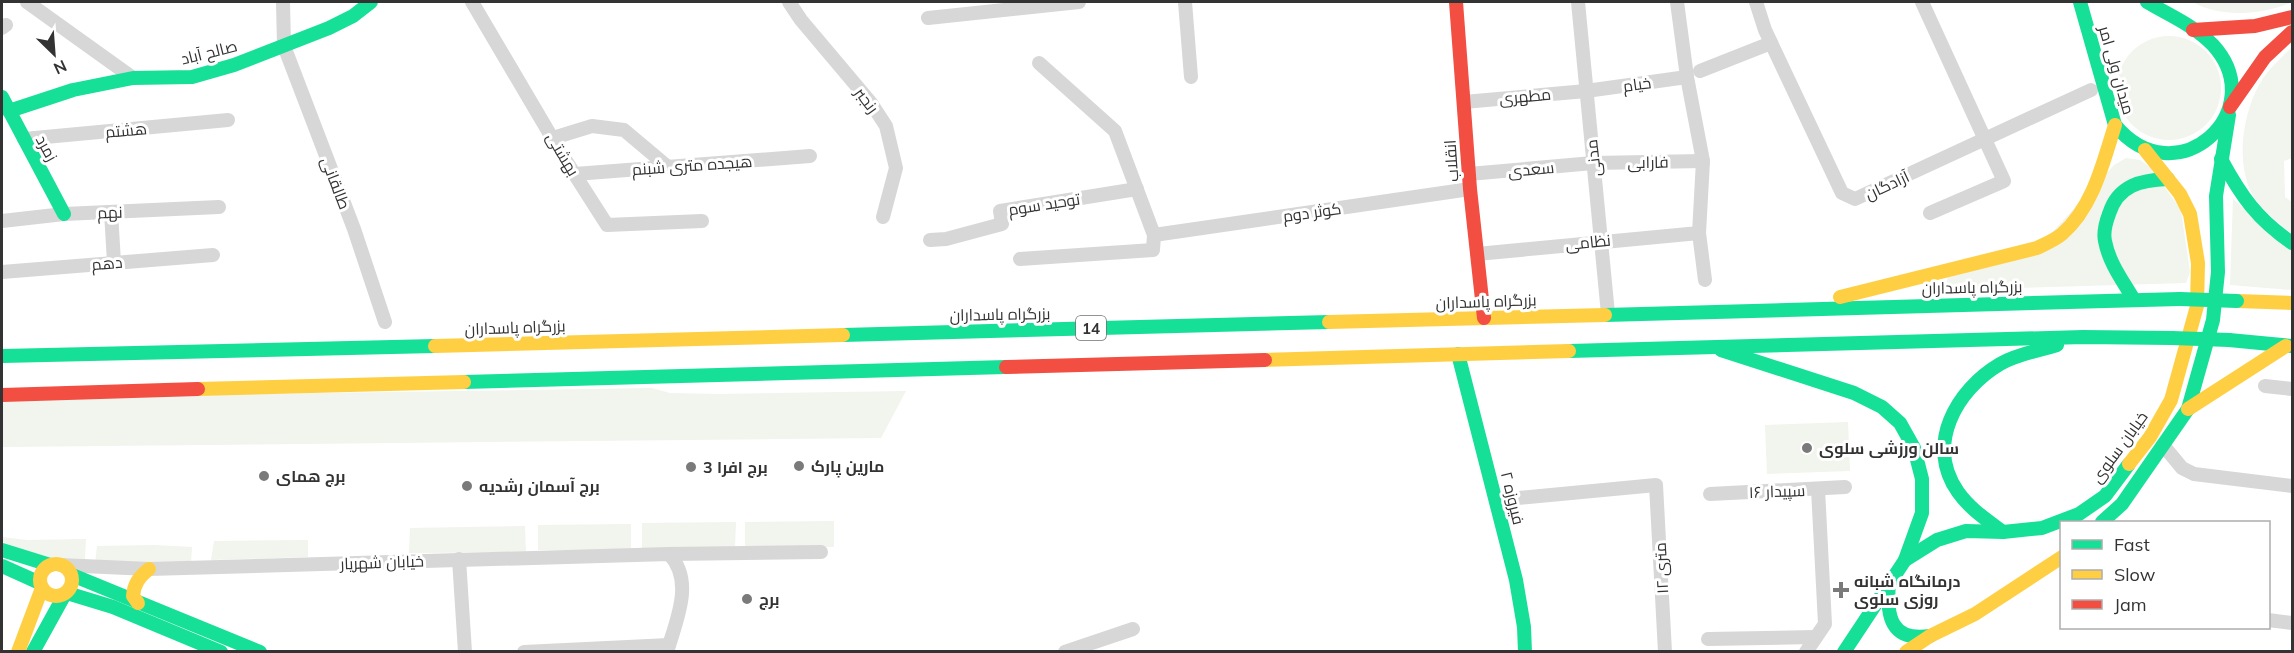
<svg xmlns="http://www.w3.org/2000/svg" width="2294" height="653" font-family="Mulish,Cairo,sans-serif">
<rect width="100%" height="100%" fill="#fff"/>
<g fill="#f1f5ed">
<path d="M 2193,2 L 2292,2 C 2266,15 2219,18 2193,2 Z"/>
<circle cx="2169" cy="88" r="52"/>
<path d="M 2292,47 L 2292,158 L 2284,161 L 2285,197 L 2292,202 L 2292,234 C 2278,222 2260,209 2251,192 C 2236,160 2243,114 2259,85 C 2267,70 2281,58 2292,47 Z"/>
<polygon points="2126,158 2140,160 2151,168 2181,210 2190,272 2186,283 1944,290 1949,273 2033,253 2114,165"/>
<polygon points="2233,199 2292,250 2292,290 2230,285"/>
<polygon points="652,388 670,393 718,394 906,391 881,438 2,447 2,398"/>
<polygon points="1848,422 1850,471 1767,474 1765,425"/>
<polygon points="834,521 834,547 745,547 745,522"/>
<polygon points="736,522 735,548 642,548 642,523"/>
<polygon points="631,524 631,550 538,550 538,525"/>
<polygon points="525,526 526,552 409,553 410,528"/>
<polygon points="2,537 27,540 86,539 85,559 48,558 2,542"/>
<polygon points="308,540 308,557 211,560 214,541"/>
<polygon points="154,545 192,547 191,562 95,565 97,546"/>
</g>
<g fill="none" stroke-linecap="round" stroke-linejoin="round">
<g stroke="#d7d7d7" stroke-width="14">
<polyline points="27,2 133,78"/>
<polyline points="283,2 284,46 354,229 385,322"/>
<polyline points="472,2 561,153 607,225 702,221"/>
<polyline points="789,2 801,20 871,103 886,126 896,168 883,217"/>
<polyline points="1185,2 1191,77"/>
<polyline points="1578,2 1608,314"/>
<polyline points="1677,2 1687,77 1703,161 1699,233 1705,280"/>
<polyline points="1756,2 1765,30 1842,193 1855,199 2091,90"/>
<polyline points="1922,2 2004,181 1930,213"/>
<polyline points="928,18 1079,2"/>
<polyline points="2,28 6,25"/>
<polyline points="1700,71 1771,43"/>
<polyline points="1464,102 1586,91 1687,77"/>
<polyline points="553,138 592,126 624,130 668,167"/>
<polyline points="24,139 228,120"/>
<polyline points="575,174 810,156"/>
<polyline points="1469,174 1593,163 1703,161"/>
<polyline points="111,212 114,262"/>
<polyline points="2,221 64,214 219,207"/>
<polyline points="1154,235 1470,189"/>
<polyline points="930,240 946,239 1002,224 1000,211 1137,189"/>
<polyline points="1477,254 1699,233"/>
<polyline points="1020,259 1153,250 1154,235 1115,131 1039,63"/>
<polyline points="2,272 213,255"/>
<polyline points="2265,386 2292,389"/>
<polyline points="2163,445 2182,468 2194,474 2292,486"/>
<polyline points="1710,494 1845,487"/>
<polyline points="1497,500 1656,485 1665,652"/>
<polyline points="669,554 821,552"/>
<polyline points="459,559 465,652"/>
<path d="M 61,565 L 149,569 L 669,554 C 695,581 676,621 667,652"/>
<polyline points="2268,620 2292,623"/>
<polyline points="1708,639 1816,637"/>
<polyline points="524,652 669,645"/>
<polyline points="1065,652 1133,629"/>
<polyline points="1806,652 1825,624 1818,489"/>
</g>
<g stroke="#16e098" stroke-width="14">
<path d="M 2080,2 L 2115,125 C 2176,199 2273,111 2213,45 C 2195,26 2169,15 2147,2"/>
<polyline points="2,97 64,214"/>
<polyline points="9,111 73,90 133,78 192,77 234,65 329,28 353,16 371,2"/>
<path d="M 2221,159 C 2241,196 2257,219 2292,243"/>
<path d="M 2134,300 C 2123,281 2109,263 2105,241 C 2103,232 2106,222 2109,214 C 2118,185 2141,180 2168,179"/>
<polyline points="1605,315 2180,299"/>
<polyline points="843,335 1329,322"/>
<polyline points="2229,340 2292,346"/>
<polyline points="1721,350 1854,393 1882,407 1900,423 1914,448 1922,479 1922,513 1905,560"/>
<polyline points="1569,351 2083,337 2172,338"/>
<polyline points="1458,354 1516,580 1524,627 1525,652"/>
<polyline points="2,356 435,346"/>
<polyline points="464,382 1006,367"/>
<polyline points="2102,522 2122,504 2188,409 2213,320 2218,272 2216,196 2229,115"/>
<path d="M 2003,532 C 1987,520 1970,509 1958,492 C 1925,445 1956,390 2000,364 C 2017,354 2038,351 2057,345"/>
<polyline points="2,550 50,565"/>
<polyline points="2,566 40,583"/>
<polyline points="72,575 260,652"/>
<path d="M 1889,584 C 1886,616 1891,642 1930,636"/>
<polyline points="67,593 113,607 221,652"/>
<polyline points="33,652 65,594"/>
<polyline points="1844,652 1905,560 1937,540 1966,531 2003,532 2042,528 2079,514 2105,496 2129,464"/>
</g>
<g stroke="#ffcf43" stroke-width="14">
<path d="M 1840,297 L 2037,248 C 2045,244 2055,240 2062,234 C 2093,207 2103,163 2115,125"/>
<polyline points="2237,301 2292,303"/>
<polyline points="1329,322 1605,315"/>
<polyline points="435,346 843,335"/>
<polyline points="1265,360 1569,351"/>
<polyline points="198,389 464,382"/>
<polyline points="2188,409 2286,346"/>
<polyline points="2129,464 2150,437 2171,400 2197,306 2198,263 2190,214 2180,194 2145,150"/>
<circle cx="56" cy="580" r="16"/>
<path d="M 138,603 L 133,596 C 134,584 139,577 149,569"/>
<polyline points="18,652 42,588"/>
<polyline points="1906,652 1930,636 1975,614 2062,557"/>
</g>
<g stroke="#f24e42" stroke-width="14">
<polyline points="1456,2 1470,189 1484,318"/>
<polyline points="2193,30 2255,26 2292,17"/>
<polyline points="2230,107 2265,57 2292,32"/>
<polyline points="1006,367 1265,360"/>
<polyline points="2,395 198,389"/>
</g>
<g stroke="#16e098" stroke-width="14">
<polyline points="2180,299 2237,301"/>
<polyline points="2172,338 2229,340"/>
</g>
</g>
<g fill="#7a7a7a" stroke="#fff" stroke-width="2">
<circle cx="1807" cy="448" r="6"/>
<circle cx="799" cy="466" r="6"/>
<circle cx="691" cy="467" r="6"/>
<circle cx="264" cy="476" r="6"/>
<circle cx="467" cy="486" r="6"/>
<path d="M1838 581h6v6h6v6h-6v6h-6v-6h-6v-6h6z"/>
<circle cx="747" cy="599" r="6"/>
</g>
<g text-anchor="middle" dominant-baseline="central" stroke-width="6" stroke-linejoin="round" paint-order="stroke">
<rect fill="#fff" stroke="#707070" stroke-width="1.5" x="1076" y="316" width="30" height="24" rx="4.5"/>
<g font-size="15" font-weight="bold" fill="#333">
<text x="1091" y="328">14</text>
</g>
<g font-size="16" fill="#333" stroke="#fff">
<text transform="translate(209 52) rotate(-14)">صالح آباد</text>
<text transform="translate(2117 70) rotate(74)">میدان ولى امر</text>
<text transform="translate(1637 84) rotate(-8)">خیام</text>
<text transform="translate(1525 96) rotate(-5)">مطهری</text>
<text transform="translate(867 100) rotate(53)">رنجبر</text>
<text transform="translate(126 130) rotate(-5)">هشتم</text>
<text transform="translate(47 148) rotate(61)">زمرد</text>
<text transform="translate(563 154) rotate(59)">بهشتی</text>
<text transform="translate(1593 158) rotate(-96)">مدنی</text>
<text transform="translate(1451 161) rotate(-94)">انقلاب</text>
<text transform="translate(1648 162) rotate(-1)">فارابی</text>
<text transform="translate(692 165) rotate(-4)">هیجده متری شبنم</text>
<text transform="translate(1531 169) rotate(-5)">سعدی</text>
<text transform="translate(336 183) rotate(69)">طالقانی</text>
<text transform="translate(1887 185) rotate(-25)">آزادگان</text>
<text transform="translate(1044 204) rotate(-9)">توحید سوم</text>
<text transform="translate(110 212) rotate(-2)">نهم</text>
<text transform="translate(1312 212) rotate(-8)">کوثر دوم</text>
<text transform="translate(1588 242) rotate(-6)">نظامی</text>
<text transform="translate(107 263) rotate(-5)">دهم</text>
<text transform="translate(1972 287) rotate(-1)">بزرگراه پاسداران</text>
<text transform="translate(1486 301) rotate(-2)">بزرگراه پاسداران</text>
<text transform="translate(1000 314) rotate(-1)">بزرگراه پاسداران</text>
<text transform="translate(515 327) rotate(-2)">بزرگراه پاسداران</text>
<text transform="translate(2119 447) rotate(-54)">خیابان سلوی</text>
<text transform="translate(1777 491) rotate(-2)">سپیدار ۱۶</text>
<text transform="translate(1513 498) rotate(76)">فیروزه ٢</text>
<text transform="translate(382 562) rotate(-2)">خیابان شهریار</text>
<text transform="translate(1661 568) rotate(-93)">۱۲ متری</text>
</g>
<g font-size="16" font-weight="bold" fill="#333" stroke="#fff" text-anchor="start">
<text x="1819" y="448">سالن ورزشی سلوی</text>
<text x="811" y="466">مارین پارک</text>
<text x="703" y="467">برج افرا 3</text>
<text x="276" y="476">برج همای</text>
<text x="479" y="486">برج آسمان رشدیه</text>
<text x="1854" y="581">درمانگاه شبانه<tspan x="1854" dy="18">روزی سلوی</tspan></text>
<text x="759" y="599">برج</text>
</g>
</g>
<rect width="2294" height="653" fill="none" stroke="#333333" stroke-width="6"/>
<rect x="2060" y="521" width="210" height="108" fill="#ffffff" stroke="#adadad" stroke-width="1.5"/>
<rect x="2072" y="540" width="30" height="9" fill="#16e098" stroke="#adadad" stroke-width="1.5"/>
<text x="2114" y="551" font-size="18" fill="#333333">Fast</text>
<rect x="2072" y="570" width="30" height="9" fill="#ffcf43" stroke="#adadad" stroke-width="1.5"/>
<text x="2114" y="581" font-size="18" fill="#333333">Slow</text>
<rect x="2072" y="600" width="30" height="9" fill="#f24e42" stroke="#adadad" stroke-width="1.5"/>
<text x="2114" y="611" font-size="18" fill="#333333">Jam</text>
<g transform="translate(54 54) rotate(155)" stroke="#ffffff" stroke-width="4.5" paint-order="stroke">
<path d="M0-4.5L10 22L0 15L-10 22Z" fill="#333333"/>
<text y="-9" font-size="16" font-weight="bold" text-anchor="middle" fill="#333333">N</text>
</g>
</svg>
